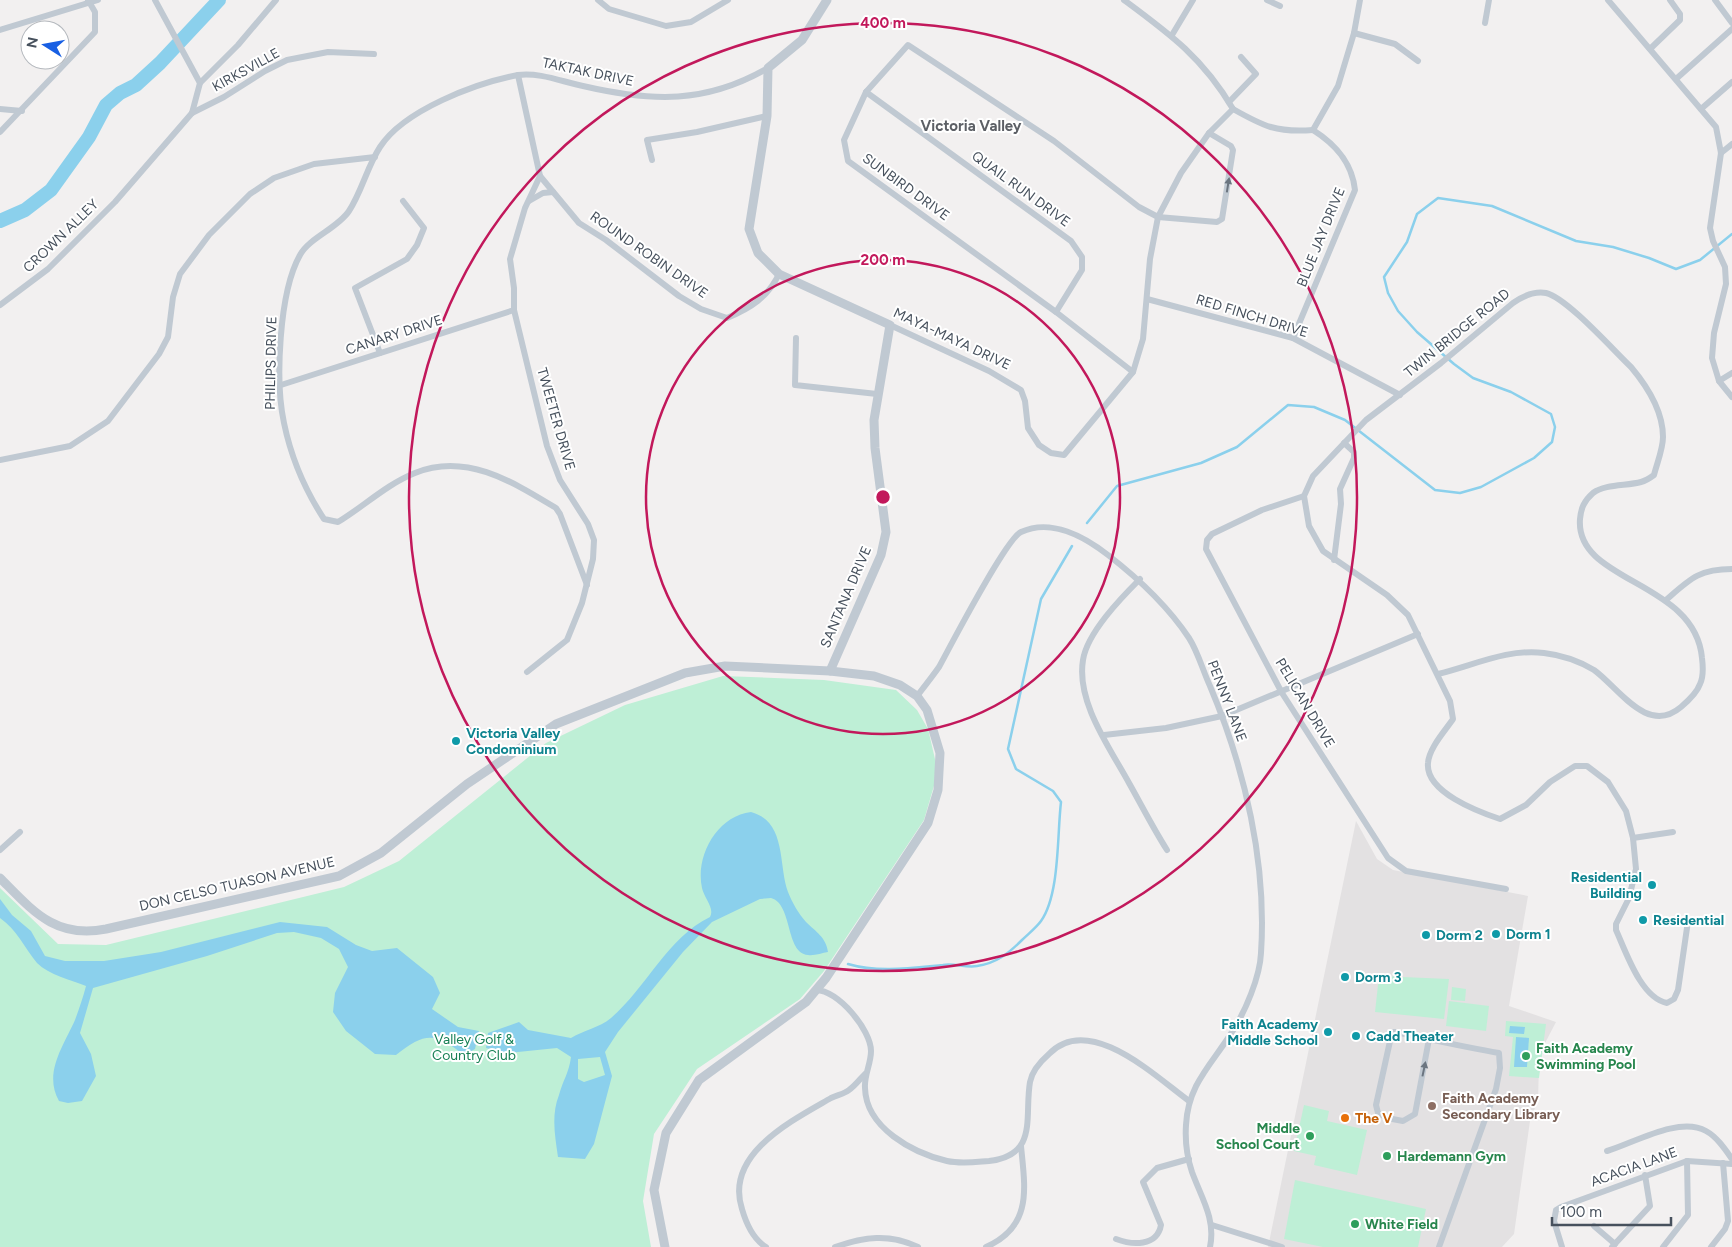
<svg xmlns="http://www.w3.org/2000/svg" width="1732" height="1247" font-family="Figtree,sans-serif">
<rect width="100%" height="100%" fill="#f2f0f0"/>
<polygon fill="#e3e1e2" points="1356,821 1377,859 1393,870 1528,896 1509,1006 1556,1022 1543,1047 1539,1065 1538,1100 1530,1121 1514,1234 1502,1247 1268,1247"/>
<g fill="#beefd6">
<polygon points="723,676 824,680 896,690 917,710 928,729 938,772 924,820 824,971 800,999 697,1069 654,1134 643,1201 651,1247 0,1247 0,888 58,944 106,945 344,887 399,861 546,743 625,705"/>
<polygon points="1379,976 1449,979 1444,1019 1375,1012"/>
<polygon points="1452,987 1466,989 1465,1001 1451,1000"/>
<polygon points="1449,1001 1489,1006 1486,1031 1446,1026"/>
<polygon points="1506,1021 1546,1024 1539,1078 1509,1076 1513,1037 1505,1036"/>
<polygon points="1304,1105 1329,1111 1327,1121 1367,1130 1357,1175 1314,1165 1316,1156 1294,1151"/>
<polygon points="1295,1180 1426,1209 1418,1247 1323,1247 1284,1239"/>
</g>
<g fill="#8bd0ec" fill-rule="evenodd">
<path d="M 751,812 C 787,822 778,865 788,892 C 792,902 798,913 806,922 C 816,932 826,937 828,952 C 822,953 814,956 808,955 C 785,953 793,904 771,898 L 760,899 L 712,922 L 683,952 L 618,1032 L 605,1052 L 612,1076 L 594,1144 L 585,1159 L 558,1157 C 555,1136 551,1115 559,1095 C 563,1080 569,1073 571,1057 L 557,1048 L 507,1053 L 486,1048 L 488,1033 L 519,1022 L 528,1030 L 571,1038 C 584,1030 599,1028 611,1018 C 647,987 667,938 710,917 C 715,908 704,898 702,888 C 695,856 717,816 751,812 ZM 600,1057 L 605,1075 L 584,1082 L 578,1079 L 578,1059 Z"/>
<path d="M 0,899 L 12,915 L 31,931 L 45,956 L 65,961 L 104,961 L 161,952 L 280,922 L 327,927 L 356,945 L 372,951 L 397,948 L 433,977 L 440,993 L 432,1009 L 458,1027 L 479,1031 L 475,1049 L 464,1055 C 435,1032 425,1032 396,1055 L 375,1054 L 346,1031 L 333,1012 L 335,993 L 348,967 L 339,949 L 321,938 L 294,932 L 277,933 L 207,956 L 93,988 L 80,1033 L 91,1054 L 96,1076 L 82,1101 L 68,1103 L 59,1101 C 43,1073 64,1045 75,1020 C 79,1009 83,998 86,986 C 71,980 49,975 37,963 C 24,947 17,930 0,918 Z"/>
<polygon points="1510,1026 1525,1027 1524,1034 1509,1033"/>
<polygon points="1516,1037 1529,1038 1527,1067 1514,1067"/>
</g>
<g fill="none" stroke-linecap="round" stroke-linejoin="round">
<g stroke="#8bd0ec" stroke-width="2.5">
<polyline points="1087,523 1117,486 1201,463 1237,447 1288,405 1314,407 1345,420 1435,490 1460,493 1481,487 1534,458 1552,442 1555,427 1551,414 1511,392 1473,378 1454,364 1417,332 1398,311 1388,293 1384,277 1407,242 1417,214 1438,198 1492,206 1576,241 1613,247 1649,258 1676,269 1700,260 1732,234"/>
<path d="M 848,964 C 878,973 912,968 943,965 C 954,963 966,968 977,966 C 997,963 1009,953 1022,940 C 1028,934 1036,928 1041,921 C 1060,894 1057,835 1061,802 L 1053,791 L 1016,769 L 1008,749 L 1041,599 L 1072,546"/>
<polyline points="474,1039 489,1039"/>
</g>
<polyline stroke="#8bd0ec" stroke-width="14" points="0,221 25,210 51,190 89,137 106,105 120,93 136,85 160,63 219,0"/>
<g stroke="#c0c9d2" stroke-width="6">
<polyline points="598,0 609,9 666,26 691,22 728,0"/>
<path d="M 1124,0 C 1170,34 1203,58 1233,109"/>
<polyline points="1267,0 1280,6"/>
<polyline points="1608,0 1716,127 1721,153 1710,228 1713,241 1725,267 1726,284 1714,333 1712,358 1719,381 1732,397"/>
<polyline points="1715,0 1732,23"/>
<polyline points="1485,23 1489,0"/>
<polyline points="0,30 98,0"/>
<polyline points="1354,33 1395,44 1418,61"/>
<polyline points="1172,35 1193,0"/>
<polyline points="1650,49 1680,20 1680,14 1670,0"/>
<path d="M 518,75 L 540,176 L 579,223 L 606,240 L 679,296 L 701,309 L 727,318 C 751,308 768,297 779,274"/>
<polyline points="1676,79 1732,29"/>
<polyline points="200,83 238,45 276,0"/>
<polyline points="866,92 1071,241 1082,257 1082,270 1056,312"/>
<polyline points="1229,102 1256,74 1241,57"/>
<polyline points="0,109 22,111"/>
<path d="M 1233,109 C 1263,126 1277,133 1313,130"/>
<polyline points="1701,109 1732,82"/>
<polyline points="192,113 224,97 265,71 287,60 328,52 374,54"/>
<polyline points="1313,130 1338,86 1354,33 1360,0"/>
<polyline points="0,132 95,32 95,12 88,0"/>
<polyline points="1721,153 1732,144"/>
<polyline points="652,160 647,140 697,132 767,116"/>
<polyline points="529,201 543,193 553,192"/>
<polyline points="1147,299 1293,338 1400,395"/>
<polyline points="0,305 48,269 115,202 192,113 200,83 155,0"/>
<polyline points="890,325 989,371 1021,390 1025,401 1028,428 1039,445 1051,453 1064,455 1133,372 1143,339 1150,259 1158,217 1181,173 1209,133 1233,109"/>
<polyline points="796,338 795,385 877,394"/>
<path d="M 1293,338 L 1355,190 C 1352,162 1335,144 1313,130"/>
<polyline points="380,353 355,288 407,259 417,245 424,228 403,201"/>
<polyline points="1133,372 1056,312 848,161 844,140 866,92 908,45 1054,141 1139,207 1158,217 1217,222 1222,219 1233,150 1231,146 1209,133"/>
<polyline points="1719,381 1732,373"/>
<polyline points="281,385 514,310"/>
<polyline points="0,460 70,446 108,421 159,354 168,337 173,297 180,274 209,235 250,194 274,178 314,164 375,157"/>
<polyline points="1304,496 1262,510 1212,534 1207,540 1206,549 1282,693 1388,858 1406,871 1506,889"/>
<polyline points="1334,560 1341,504 1340,489 1354,458 1354,452 1344,443"/>
<path d="M 1140,579 C 1121,598 1087,633 1083,660 C 1076,702 1110,748 1129,783 C 1142,806 1153,828 1167,850"/>
<path d="M 587,585 L 560,514 L 556,508 C 513,482 466,452 415,473 C 387,484 363,507 338,522 L 324,519 C 305,490 291,457 284,423 C 275,382 279,292 300,255 C 309,238 338,228 349,211 C 362,191 367,167 380,147 C 404,110 476,83 518,75 C 539,72 563,82 583,86 C 652,102 706,104 768,68"/>
<path d="M 1666,600 C 1690,579 1699,569 1732,569"/>
<polyline points="527,672 567,640 582,603 593,559 594,540 588,524 560,480 547,446 514,310 514,288 510,259 525,208 540,176"/>
<path d="M 1438,674 C 1472,666 1508,648 1544,653 C 1561,655 1579,661 1594,670 C 1618,687 1647,736 1681,707 C 1688,701 1697,693 1700,684 C 1704,676 1703,666 1702,658 C 1695,580 1575,583 1580,519 C 1581,508 1584,501 1593,493 C 1605,484 1627,486 1641,482 C 1645,481 1650,478 1654,475 C 1657,463 1663,449 1663,437 C 1663,411 1647,386 1631,367 C 1613,350 1567,298 1546,293 C 1534,291 1523,296 1513,303 L 1441,363 L 1366,420 L 1313,476 L 1304,496 L 1309,526 L 1323,551 L 1387,595 L 1408,615 L 1450,701 L 1453,719 C 1445,731 1429,748 1428,763 C 1425,792 1479,812 1500,819 L 1526,805 L 1550,782 L 1575,766 L 1587,766 L 1608,782 L 1626,811 L 1633,838 L 1636,869 L 1629,898 L 1616,924 L 1616,930 C 1626,952 1641,998 1667,1003 L 1674,999 L 1678,990 L 1688,921"/>
<path d="M 917,696 C 924,687 932,677 939,667 C 951,645 1006,539 1021,532 C 1051,518 1085,537 1108,555 C 1139,579 1167,605 1189,638 C 1198,652 1203,671 1210,686 C 1245,769 1267,863 1261,953 C 1260,977 1245,1012 1232,1032 C 1212,1064 1188,1084 1186,1125 C 1185,1140 1187,1157 1192,1172 C 1201,1197 1216,1219 1210,1247"/>
<polyline points="1104,735 1166,728 1222,716 1418,634"/>
<polyline points="1633,838 1673,832"/>
<polyline points="0,850 20,832"/>
<path d="M 816,990 C 838,990 871,1030 871,1051 C 871,1064 864,1075 865,1088 C 866,1128 913,1153 947,1161 C 961,1164 975,1162 989,1161 C 1039,1155 1024,1117 1030,1082 C 1032,1071 1041,1061 1049,1054 C 1089,1012 1156,1077 1189,1101"/>
<path d="M 1429,1039 L 1415,1114 L 1403,1121 L 1387,1118 L 1378,1113 L 1376,1105 L 1392,1032 L 1395,1032 C 1429,1039 1464,1047 1499,1053 L 1500,1068 L 1496,1089 L 1439,1247"/>
<path d="M 1607,1151 C 1634,1143 1679,1116 1706,1131 C 1717,1137 1725,1149 1732,1159"/>
<polyline points="1212,1225 1282,1247"/>
<polyline points="1594,1226 1615,1244"/>
<path d="M 1116,1239 C 1132,1245 1157,1247 1161,1225 L 1143,1182 L 1157,1168 L 1189,1159"/>
<path d="M 766,1247 C 753,1239 746,1223 742,1209 C 724,1154 793,1120 831,1098 C 837,1095 844,1094 849,1090 C 855,1086 860,1079 865,1074"/>
<path d="M 835,1247 C 864,1237 889,1233 918,1247"/>
<path d="M 986,1247 C 1033,1226 1025,1188 1021,1146"/>
<polyline points="1562,1247 1554,1221 1556,1210 1561,1207 1687,1161 1732,1164"/>
<polyline points="1612,1247 1650,1206 1645,1175"/>
<polyline points="1663,1247 1688,1215 1687,1161"/>
<polyline points="1711,1247 1725,1229 1728,1221 1723,1163"/>
</g>
<g stroke="#c0c9d2" stroke-width="9">
<polyline points="827,0 802,40 768,68 767,116 749,229 758,253 779,274 890,325 874,420 875,448 886,532 881,555 830,671"/>
<path d="M 0,878 C 33,911 55,939 106,929 L 339,876 L 381,853 L 467,784 L 556,724 L 685,673 L 725,666 L 830,671 L 874,676 L 900,685 L 917,696 L 927,710 L 940,753 L 938,790 L 928,823 L 826,978 L 806,1002 L 699,1080 L 666,1133 L 654,1190 L 665,1247"/>
</g>
</g>
<defs><path id="oneway-solid" d="M-6-.8H1V-3.2L6.5 0L1 3.2V.8H-6Z" transform="scale(1.25)"/></defs>
<g fill="#6b7580">
<use href="#oneway-solid" transform="translate(1228 185) rotate(-81)"/>
<use href="#oneway-solid" transform="translate(1424 1069) rotate(-78)"/>
</g>
<g fill="none" stroke="#c2185b" stroke-width="2.5">
<circle cx="883" cy="497" r="237"/>
<circle cx="883" cy="497" r="474"/>
</g>
<g fill="#0f9aa8" stroke="#fff" stroke-width="2">
<circle cx="456" cy="741" r="5"/>
<circle cx="1652" cy="885" r="5"/>
<circle cx="1643" cy="920" r="5"/>
<circle cx="1496" cy="934" r="5"/>
<circle cx="1426" cy="935" r="5"/>
<circle cx="1345" cy="977" r="5"/>
<circle cx="1328" cy="1032" r="5"/>
<circle cx="1356" cy="1036" r="5"/>
</g>
<g fill="#2e9e5b" stroke="#fff" stroke-width="2">
<circle cx="1526" cy="1056" r="5"/>
<circle cx="1310" cy="1136" r="5"/>
<circle cx="1387" cy="1156" r="5"/>
<circle cx="1355" cy="1224" r="5"/>
</g>
<circle fill="#8d6e63" stroke="#fff" stroke-width="2" cx="1432" cy="1106" r="5"/>
<circle fill="#e8710a" stroke="#fff" stroke-width="2" cx="1345" cy="1118" r="5"/>
<g text-anchor="middle" dominant-baseline="central" stroke-width="4" stroke-linejoin="round" paint-order="stroke">
<g font-size="14" fill="#47515d" stroke="#fff">
<text transform="translate(246 70) rotate(-29)">KIRKSVILLE</text>
<text transform="translate(588 72) rotate(12)">TAKTAK DRIVE</text>
<text transform="translate(906 187) rotate(36)">SUNBIRD DRIVE</text>
<text transform="translate(1021 189) rotate(36)">QUAIL RUN DRIVE</text>
<text transform="translate(61 236) rotate(-44)">CROWN ALLEY</text>
<text transform="translate(1321 237) rotate(-68)">BLUE JAY DRIVE</text>
<text transform="translate(649 255) rotate(35)">ROUND ROBIN DRIVE</text>
<text transform="translate(1252 316) rotate(17)">RED FINCH DRIVE</text>
<text transform="translate(1457 333) rotate(-39)">TWIN BRIDGE ROAD</text>
<text transform="translate(394 335) rotate(-18)">CANARY DRIVE</text>
<text transform="translate(952 339) rotate(25)">MAYA-MAYA DRIVE</text>
<text transform="translate(271 363) rotate(-89)">PHILIPS DRIVE</text>
<text transform="translate(556 419) rotate(74)">TWEETER DRIVE</text>
<text transform="translate(846 597) rotate(-67)">SANTANA DRIVE</text>
<text transform="translate(1227 701) rotate(69)">PENNY LANE</text>
<text transform="translate(1305 703) rotate(59)">PELICAN DRIVE</text>
<text transform="translate(237 884) rotate(-13)">DON CELSO TUASON AVENUE</text>
<text transform="translate(1634 1167) rotate(-20)">ACACIA LANE</text>
</g>
<g font-size="14" font-weight="bold" fill="#0d838f" stroke="#fff" text-anchor="start">
<text x="466" y="733">Victoria Valley<tspan x="466" dy="16">Condominium</tspan></text>
<text x="1642" y="877" text-anchor="end">Residential<tspan x="1642" dy="16">Building</tspan></text>
<text x="1653" y="920">Residential</text>
<text x="1506" y="934">Dorm 1</text>
<text x="1436" y="935">Dorm 2</text>
<text x="1355" y="977">Dorm 3</text>
<text x="1318" y="1024" text-anchor="end">Faith Academy<tspan x="1318" dy="16">Middle School</tspan></text>
<text x="1366" y="1036">Cadd Theater</text>
</g>
<g font-size="14" fill="#178055" stroke="#fff">
<text x="474" y="1039">Valley Golf &amp;<tspan x="474" dy="16">Country Club</tspan></text>
</g>
<g font-size="14" font-weight="bold" fill="#27864d" stroke="#fff" text-anchor="start">
<text x="1536" y="1048">Faith Academy<tspan x="1536" dy="16">Swimming Pool</tspan></text>
<text x="1300" y="1128" text-anchor="end">Middle<tspan x="1300" dy="16">School Court</tspan></text>
<text x="1397" y="1156">Hardemann Gym</text>
<text x="1365" y="1224">White Field</text>
</g>
<g font-size="14" font-weight="bold" fill="#785e54" stroke="#fff" text-anchor="start">
<text x="1442" y="1098">Faith Academy<tspan x="1442" dy="16">Secondary Library</tspan></text>
</g>
<g font-size="14" font-weight="bold" fill="#c56008" stroke="#fff" text-anchor="start">
<text x="1355" y="1118">The V</text>
</g>
<g font-size="15" font-weight="bold" fill="#5c5f65" stroke="#fff">
<text x="971" y="126">Victoria Valley</text>
</g>
</g>
<circle cx="883" cy="497" r="8" fill="#c2185b" stroke="#fff" stroke-width="2.5"/>
<g font-size="15" text-anchor="middle" font-weight="bold" fill="#c2185b" stroke="#fff" stroke-width="4" stroke-linejoin="round" paint-order="stroke">
<text x="883" y="28">400 m</text>
<text x="883" y="265">200 m</text>
</g>
<g transform="translate(45 45) rotate(281)"><circle r="24" fill="#ffffff" stroke="#b5b9be"/>
<path d="M0-4L9 19L0 12L-9 19Z" fill="#185fe3"/>
<text y="-8" font-size="14" font-weight="bold" text-anchor="middle" fill="#47515d">N</text>
</g>
<path d="M1552 1217v8h119v-8" fill="none" stroke="#47515d" stroke-width="2.5"/>
<text x="1560" y="1217" font-size="15" fill="#47515d" stroke="#ffffff" stroke-width="4" paint-order="stroke">100 m</text>
</svg>
